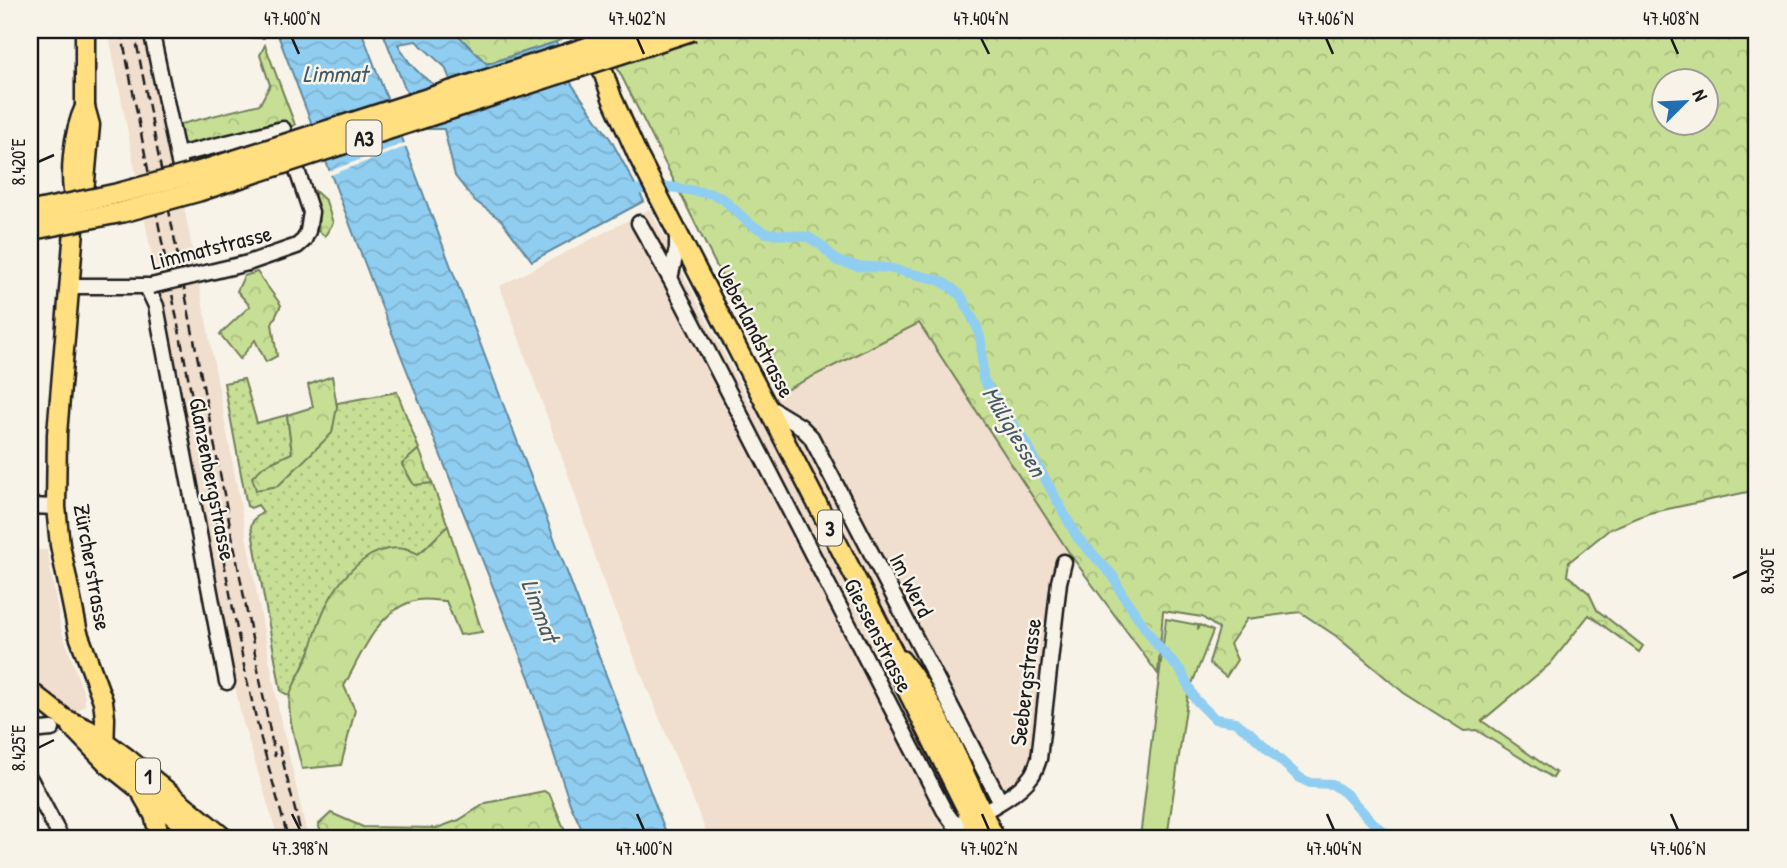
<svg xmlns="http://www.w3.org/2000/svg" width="1787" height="868" font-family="'Patrick Hand',sans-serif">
<defs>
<pattern id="grass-dots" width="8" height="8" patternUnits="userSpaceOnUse" patternTransform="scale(1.75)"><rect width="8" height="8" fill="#c6df95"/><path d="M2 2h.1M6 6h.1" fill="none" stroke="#aabf80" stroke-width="1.8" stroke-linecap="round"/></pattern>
<pattern id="forest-crowns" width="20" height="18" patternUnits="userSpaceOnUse" patternTransform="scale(1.75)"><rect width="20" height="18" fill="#c6df95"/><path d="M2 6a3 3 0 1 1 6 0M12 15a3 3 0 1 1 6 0" fill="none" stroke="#aabf80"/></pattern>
<pattern id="water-waves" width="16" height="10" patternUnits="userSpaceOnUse" patternTransform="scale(1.75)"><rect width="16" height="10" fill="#90cef1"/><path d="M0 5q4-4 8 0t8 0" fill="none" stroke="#7cb0ce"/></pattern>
</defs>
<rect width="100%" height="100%" fill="#f7f3e8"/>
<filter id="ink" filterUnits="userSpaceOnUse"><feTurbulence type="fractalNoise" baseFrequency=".0143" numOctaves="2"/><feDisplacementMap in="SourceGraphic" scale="14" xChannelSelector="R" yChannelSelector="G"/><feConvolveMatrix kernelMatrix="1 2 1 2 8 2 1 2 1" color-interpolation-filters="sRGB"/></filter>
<g filter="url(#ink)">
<g fill="#f0dece">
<polygon points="108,30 147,30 171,139 209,336 279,712 308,838 278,838 241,716"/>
<polygon points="650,209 750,404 780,393 919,323 1072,557 1046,771 976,838 709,838 605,586 574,491 500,286"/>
<polygon points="35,550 47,550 61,629 85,697 85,705 73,715 30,679 30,568"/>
</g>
<path fill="url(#grass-dots)" stroke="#717e58" stroke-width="2" d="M 244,379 L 257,423 L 287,415 L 292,453 L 264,466 L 257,490 L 337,407 L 337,403 L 397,392 L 419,449 L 402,465 L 414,485 L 432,483 L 448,526 C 437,535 430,546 418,554 L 405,548 L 311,648 L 290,696 L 281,691 L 251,526 L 254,519 L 263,512 L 258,505 L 251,508 L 247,506 L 224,383 Z"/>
<g fill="url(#forest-crowns)" stroke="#717e58" stroke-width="2" fill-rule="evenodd">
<polygon points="453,30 577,30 556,42 486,64"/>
<path d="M 608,30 L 1757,30 L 1757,490 L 1649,513 L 1610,529 L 1569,562 L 1567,575 L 1589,593 L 1597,610 L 1643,646 L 1639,652 L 1589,615 L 1550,664 L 1482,721 L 1556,773 L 1553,778 L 1476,730 L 1464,731 L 1404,693 L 1336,636 L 1300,612 L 1247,619 L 1230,644 L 1237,660 L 1226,677 L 1209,663 L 1219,629 L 1202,617 L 1163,611 L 1158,674 L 1072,557 L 919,323 L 780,393 L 616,65 ZM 1664,80 L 1706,80 L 1706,122 L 1664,122 Z"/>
<polygon points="265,45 295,125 290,127 285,124 188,145 182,141 178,129 181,124 260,104 270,85 260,55"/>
<path d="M 315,191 L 326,201 L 333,223 L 325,236 L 318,231 C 321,213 314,207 315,191 Z"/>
<polygon points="257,272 281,305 272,324 277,356 266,362 255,340 240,359 220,334 250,306 237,291 244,276"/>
<polygon points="332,376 337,407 332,433 278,486 256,490 252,477 264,466 292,453 287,415 313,407 308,385"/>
<polygon points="419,449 432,483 414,485 402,464"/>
<path d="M 448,526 L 482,632 L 460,635 L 446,601 C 437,601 427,598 418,600 C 378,608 362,654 344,686 L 355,710 L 341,765 L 302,769 C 298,750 286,714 290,695 C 294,682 303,669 308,656 C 314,640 318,621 326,606 C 343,572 379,534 418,554 C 430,546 437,535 448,526 Z"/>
<polygon points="544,791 550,795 568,838 556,838 553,832 536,832 513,838 324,838 318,825 331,813 363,827 437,828 459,820 486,803"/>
</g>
<g fill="#c6df95" stroke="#717e58" stroke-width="2">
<polygon points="156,30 261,30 264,38 157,34"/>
<polygon points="1166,619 1198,625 1198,630 1200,625 1213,631 1188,694 1167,838 1140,838"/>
</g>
<g fill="url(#water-waves)" stroke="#62879c" stroke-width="2" fill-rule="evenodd">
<polygon points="276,30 361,30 668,838 586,838 570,804 530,680 373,285"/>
<path d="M 382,30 L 453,30 L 487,64 L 556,42 L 571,83 L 611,140 L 644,201 L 532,261 L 501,220 L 474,200 L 455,176 L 444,129 L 421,129 ZM 416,41 L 445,67 L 456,94 C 429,86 411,70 398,44 Z"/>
</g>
<polygon fill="#f7f3e8" points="407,142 408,146 328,176 327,172"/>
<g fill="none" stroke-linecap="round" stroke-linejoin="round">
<polyline stroke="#90cef1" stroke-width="10" points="627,188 632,190 670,187 713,194 723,199 750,224 766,233 808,237 821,245 837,261 857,266 888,268 939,280 953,289 961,296 977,327 981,341 983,379 1000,406 1021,435 1077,537 1113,576 1122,594 1157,645 1181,671 1195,699 1215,719 1235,722 1249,732 1300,778 1310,783 1332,784 1345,793 1376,826 1393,838"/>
<g stroke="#1c1c1c" stroke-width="19">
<g id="minor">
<polyline points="151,30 184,186"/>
<polyline points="178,155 283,129 311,212 308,231 304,240 297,246 248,263"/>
<path d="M 639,223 L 670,278 L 944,810 L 955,825 C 978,815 1018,796 1032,775 C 1035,771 1037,764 1039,759 L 1059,582 L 1064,562"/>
<polyline points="670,278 677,249 677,234"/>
<polyline points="68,286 151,286"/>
<polyline points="147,287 156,306 227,682"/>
<polyline points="767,406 800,426 811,437 1000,801"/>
<polyline points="30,506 56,507"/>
<polyline points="30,731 52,729"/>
<polyline points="30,779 61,838"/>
</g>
</g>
<g stroke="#1c1c1c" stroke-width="23">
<g id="major">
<polyline points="589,30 612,98 638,156 892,649 906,688 981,838"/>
<path d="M 85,107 C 73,132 68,179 76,206 L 57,434 L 56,507 L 60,545 L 78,633 L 103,701 L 105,718 L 104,753 L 108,764"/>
<polyline points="76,206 84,192 90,125 85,107 85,30"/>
<path d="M 901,660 C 943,712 964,779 995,838"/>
<polyline points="30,691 65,719 89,730 127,758 224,838"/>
<polyline points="72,727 108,764 200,838"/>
<polyline points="143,796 154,815 160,838"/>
</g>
</g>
<use href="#minor" stroke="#f7f3e8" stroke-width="14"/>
<use href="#major" stroke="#ffdf80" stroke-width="18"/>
<g stroke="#1c1c1c" stroke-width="2.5" stroke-dasharray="10 5" stroke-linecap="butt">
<polyline points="121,30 246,676 261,739 288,838"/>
<polyline points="134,30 275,757"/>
<polyline points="279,746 302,838"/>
</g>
<g stroke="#1c1c1c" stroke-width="19" stroke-linecap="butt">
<polyline id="minor-bridge" points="151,286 248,263"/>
</g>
<g stroke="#1c1c1c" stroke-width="24" stroke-linecap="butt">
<g id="highway-bridge">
<polyline points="30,212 116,194 198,172 642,30"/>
<polyline points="30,230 123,212 199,191 693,30"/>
</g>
</g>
<use href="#minor-bridge" stroke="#f7f3e8" stroke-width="14"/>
<use href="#highway-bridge" stroke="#ffdf80" stroke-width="19"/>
</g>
</g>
<path fill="none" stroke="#1c1c1c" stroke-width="2.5" d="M 292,38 L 299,54M 637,38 L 644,54M 981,38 L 989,54M 1326,38 L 1333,54M 1671,38 L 1678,54M 38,162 L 54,155M 1733,578 L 1748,571M 38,748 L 54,740M 292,814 L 300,830M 637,814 L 644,830M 982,814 L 989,830M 1327,814 L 1334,830M 1671,814 L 1678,830"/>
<g text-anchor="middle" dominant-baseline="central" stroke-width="5" stroke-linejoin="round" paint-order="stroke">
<g fill="#f7f3e8" stroke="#5e5c59" stroke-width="2">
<rect x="346.5" y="120.5" width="35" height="35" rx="5"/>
<rect x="818" y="510.5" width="24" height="35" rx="5"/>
<rect x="136" y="758.5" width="24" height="35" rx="5"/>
</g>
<g font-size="21" font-weight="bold" fill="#1c1c1c">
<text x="364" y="138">A3</text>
<text x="830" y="528">3</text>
<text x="148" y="776">1</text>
</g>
<g font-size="23" fill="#1c1c1c" stroke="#f7f3e8">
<text transform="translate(211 247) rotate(-14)">Limmatstrasse</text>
<text transform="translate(756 331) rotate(63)">Ueberlandstrasse</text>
<text transform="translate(213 479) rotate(79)">Glanzenbergstrasse</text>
<text transform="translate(93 567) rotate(80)">Zürcherstrasse</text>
<text transform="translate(912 585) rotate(63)">Im Werd</text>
<text transform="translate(879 635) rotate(63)">Giessenstrasse</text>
<text transform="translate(1025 682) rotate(-83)">Seebergstrasse</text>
</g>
<g font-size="24" font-style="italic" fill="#455a67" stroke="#f7f3e8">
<text x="335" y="73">Limmat</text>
<text transform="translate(1015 431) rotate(59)">Müligiessen</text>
<text transform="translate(541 610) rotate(69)">Limmat</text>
</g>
</g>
<rect width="1787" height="868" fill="none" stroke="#f7f3e8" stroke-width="77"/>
<g transform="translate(1685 102) rotate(66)"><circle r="33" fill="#f7f3e8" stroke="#9f9d96" stroke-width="2"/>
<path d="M0-5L12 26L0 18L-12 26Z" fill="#1f6fb2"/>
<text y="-10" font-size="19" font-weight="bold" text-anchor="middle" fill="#1c1c1c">N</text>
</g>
<rect x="38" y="38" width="1710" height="792" fill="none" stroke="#1c1c1c" stroke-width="2.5"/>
<g font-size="18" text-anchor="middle" fill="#1c1c1c">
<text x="292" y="25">47.400°N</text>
<text x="637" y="25">47.402°N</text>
<text x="981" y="25">47.404°N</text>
<text x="1326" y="25">47.406°N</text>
<text x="1671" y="25">47.408°N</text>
<text transform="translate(19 162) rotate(-90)" y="6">8.420°E</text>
<text transform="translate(1768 571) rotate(-90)" y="6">8.430°E</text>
<text transform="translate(19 748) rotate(-90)" y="6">8.425°E</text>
<text x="300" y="855">47.398°N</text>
<text x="644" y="855">47.400°N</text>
<text x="989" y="855">47.402°N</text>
<text x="1334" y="855">47.404°N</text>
<text x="1678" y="855">47.406°N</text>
</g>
</svg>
